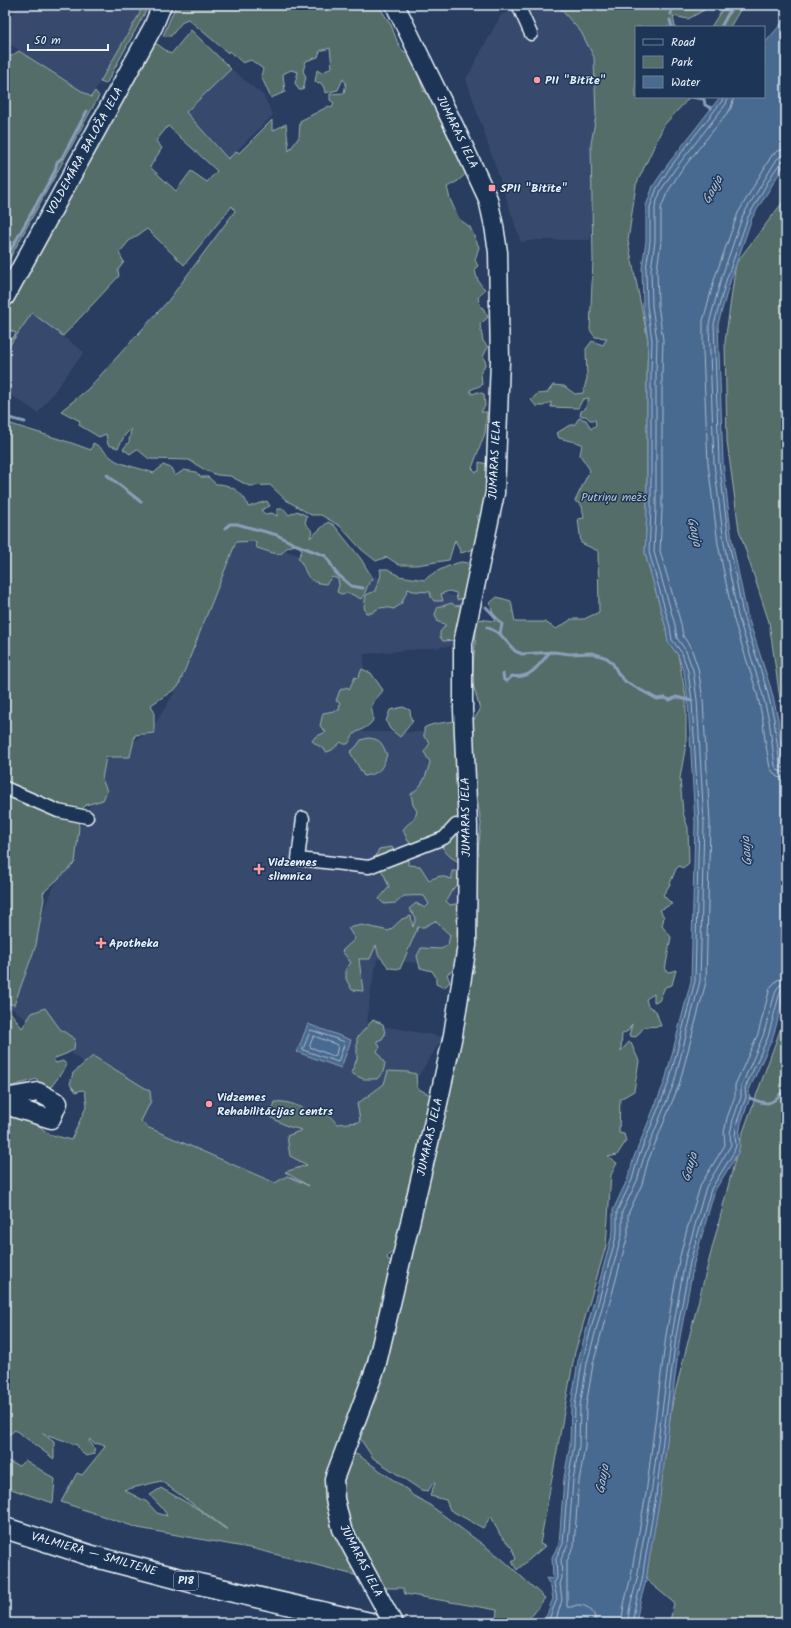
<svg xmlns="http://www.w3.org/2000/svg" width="791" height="1628" font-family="Kalam,sans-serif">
<rect width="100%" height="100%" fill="#283d60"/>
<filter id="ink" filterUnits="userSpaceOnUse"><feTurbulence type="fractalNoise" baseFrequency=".025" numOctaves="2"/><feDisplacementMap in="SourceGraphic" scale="8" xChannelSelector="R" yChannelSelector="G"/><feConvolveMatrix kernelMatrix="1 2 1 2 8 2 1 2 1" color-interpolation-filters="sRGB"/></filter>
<g filter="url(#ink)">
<g fill="#394a6e">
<polygon points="19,5 139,5 140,13 91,97 5,41 5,26"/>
<polygon points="521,5 566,5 618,51 590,240 538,240 521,242 466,79 501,15"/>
<polygon points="231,69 263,95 273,115 228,159 186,112"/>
<polygon points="32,313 84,352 38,413 5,391 5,352"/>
<polygon points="238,534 318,562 463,598 454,646 364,654 363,732 452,732 458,967 377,959 370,995 367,1023 443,1037 341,1199 275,1183 147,1127 141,1121 133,1100 5,1003 5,996 102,779 106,757 150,732 178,687"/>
</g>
<g fill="#556d69" stroke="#9eafb0" fill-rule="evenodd">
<polygon points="139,5 147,5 147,9 106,84 100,82 140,13"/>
<path d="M 176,5 L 378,5 L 391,25 L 397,41 L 402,50 L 412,56 L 424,92 L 429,84 L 470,170 L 458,181 L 447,187 L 450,199 L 459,219 L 470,227 L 479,247 L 475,260 L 478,266 L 475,268 C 476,277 478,283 485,289 L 478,298 L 481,307 L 483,308 L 488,317 L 480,325 L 483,341 L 488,347 L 483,357 L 486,363 L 481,372 L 482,385 L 470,390 L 472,394 L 478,392 L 484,394 L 485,406 L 481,412 L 487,412 L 485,433 L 472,468 L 476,472 L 479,471 L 479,462 L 492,465 L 491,480 L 486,485 L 486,515 L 477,516 L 482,529 L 474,549 L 461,553 L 455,540 L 449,560 L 417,565 L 399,565 L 387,557 L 376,561 L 361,549 L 340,526 L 321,515 L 311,515 L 286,500 L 270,485 L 249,486 L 230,476 L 217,475 L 205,470 L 189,460 L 149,459 L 137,449 L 130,454 L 123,449 L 129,442 L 131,429 L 125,435 L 118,448 L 108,445 L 106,434 L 99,437 L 79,425 L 80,421 L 61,411 L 88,389 L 168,301 L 235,211 L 232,206 L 184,265 L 147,229 L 129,241 L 119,253 L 124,262 L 118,270 L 119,276 L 63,336 L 32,313 L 5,352 L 5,337 L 9,339 L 13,338 L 16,333 L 5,328 L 5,315 L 78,177 L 151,45 L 157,44 L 171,54 L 191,30 L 231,69 L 186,112 L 228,159 L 237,151 L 239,153 L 272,120 L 272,131 L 286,124 L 289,151 L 299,137 L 300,121 L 329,106 L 332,108 L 334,103 L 330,100 L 330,94 L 344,93 L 346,83 L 343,79 L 338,90 L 325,93 L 324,88 L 321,83 L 315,82 L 317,70 L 322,73 L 332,67 L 330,48 L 320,51 L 318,57 L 306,61 L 303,71 L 306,77 L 303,90 L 299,90 L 295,83 L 298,72 L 291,70 L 283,74 L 285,92 L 271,98 L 261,76 L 263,69 L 251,60 L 243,63 L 229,51 L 228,53 L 188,19 L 183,21 L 171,36 L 163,36 ZM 168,126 L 217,171 L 207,182 L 191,171 L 176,191 L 150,167 L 162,148 L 156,141 Z"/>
<polygon points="557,5 708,5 706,9 688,19 673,16 675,27 636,27 636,97 690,97 664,125 636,185 628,241 648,340 647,372 647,510 645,553 666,628 668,642 678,655 686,698 686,744 680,778 683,813 688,828 689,863 683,868 679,866 676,869 669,886 663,895 672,904 660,910 664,917 662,926 671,937 665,970 669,972 676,970 672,985 665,987 659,1001 654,1002 654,994 646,999 648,1006 656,1011 661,1026 644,1027 636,1037 629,1036 632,1024 628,1031 622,1034 621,1051 629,1042 631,1043 639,1061 634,1091 620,1099 619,1133 624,1134 626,1141 617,1155 608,1157 617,1163 611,1175 606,1246 575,1352 540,1544 545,1546 517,1570 512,1562 516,1559 512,1548 500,1535 491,1516 483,1528 450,1510 446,1500 430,1496 435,1483 433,1483 428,1491 421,1490 373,1458 357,1434 376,1399 378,1377 385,1356 389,1353 386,1342 438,1113 449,1112 441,1109 466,982 475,971 466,962 481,824 467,730 480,710 472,680 477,619 495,621 490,603 497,597 511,601 515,622 545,622 556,629 572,619 584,619 599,612 598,551 581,543 578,519 584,518 582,506 575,501 590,470 580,455 582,444 559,438 557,433 568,426 575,424 579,418 586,420 591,429 596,425 595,420 590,420 586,416 580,416 581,411 585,409 589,398 583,399 578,408 551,407 551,402 543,406 536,406 531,400 537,394 547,393 553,385 564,386 575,394 583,393 587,378 586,349 592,341 603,345 607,338 595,337 590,330 593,260 591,144 596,116 594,57 581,32"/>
<polygon points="725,5 743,5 730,27 711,27"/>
<polygon points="19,51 91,97 95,91 99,96 5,267 5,60"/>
<polygon points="786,198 786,741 769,622 739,530 727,441 725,342 736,263"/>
<path d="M 5,422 C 34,432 63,439 91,450 L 93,443 C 103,447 109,459 121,463 C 131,467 143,469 154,473 L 163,465 L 171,468 L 175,476 L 184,470 L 196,472 L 201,477 L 208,477 L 216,484 C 229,483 246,494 248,507 L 267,501 L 270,506 L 261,510 L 265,514 L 272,513 L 277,516 L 277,509 L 284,509 L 289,515 L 297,511 L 307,516 L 305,523 L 312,531 L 310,538 L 328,522 L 334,525 L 361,559 L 373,579 C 366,583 367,593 361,599 L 349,593 L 341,594 L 337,592 L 339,585 L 338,579 L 332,577 L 326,584 C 303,582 309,572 298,558 L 302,551 L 299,544 L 288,547 L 281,554 L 273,553 L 257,548 L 255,541 L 236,542 L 178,687 L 151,705 L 154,711 L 154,733 L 135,735 L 130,757 L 106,757 L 102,779 L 107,791 L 103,800 L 86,805 L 78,814 L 79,827 L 75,863 L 43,893 L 44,899 L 36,945 L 14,1005 L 5,1002 Z"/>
<path d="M 461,562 L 468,563 L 471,569 L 467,572 L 469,574 L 469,594 L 463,598 L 457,600 L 456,593 L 449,591 L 441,594 L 443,601 L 434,601 L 431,597 L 430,592 L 413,591 L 408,589 L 401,604 L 394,609 C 385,607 379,606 372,613 L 366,613 L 364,607 L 366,595 L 375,591 C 377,582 383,578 380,569 L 388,569 L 399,576 L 425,580 C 430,573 452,564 461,562 Z"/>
<polygon points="452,603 455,606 463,605 460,620 456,625 459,631 455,640 443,641 440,637 440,632 445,626 445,624 438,622 435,614 438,607"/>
<path d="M 362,669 L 371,673 L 383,690 C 380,696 373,700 372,705 C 370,711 376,718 371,723 C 367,728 360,730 355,733 C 352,736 350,741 348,744 L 344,744 L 341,742 L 332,750 L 327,752 L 312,741 L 315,737 L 326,732 L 320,726 L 323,713 L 339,710 L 340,703 L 336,701 L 340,690 L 347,687 L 349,689 L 355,677 L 358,678 Z"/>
<polygon points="403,707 410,710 411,719 413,721 400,737 390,729 386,721 390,710"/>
<path d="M 454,721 L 462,723 L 464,864 C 452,860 444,853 439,840 L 415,847 L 408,841 L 403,830 C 408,821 414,824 417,811 L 413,805 L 411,794 C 423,786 426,776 430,762 L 424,752 L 430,743 L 424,737 L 424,728 C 431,723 445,723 454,721 Z"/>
<path d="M 368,738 C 382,739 382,744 387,755 C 381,771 380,773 364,776 L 350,752 L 356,747 L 361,740 Z"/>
<path d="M 392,847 L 396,853 L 408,856 L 408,865 L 420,866 L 429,880 L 440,876 L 452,879 L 452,871 L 464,871 L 463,889 L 458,884 L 452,890 L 446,901 L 450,905 L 461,903 L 463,952 L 452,971 L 447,974 L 450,982 L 444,988 L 436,984 L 436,977 L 432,971 L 420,968 L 417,956 L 421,948 L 441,949 L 448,945 L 450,935 L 435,921 L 424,927 L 418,927 L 400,969 L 389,968 L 378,954 L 376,945 L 370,959 L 359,959 L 363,991 L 352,990 L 346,979 L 346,968 L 351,963 L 342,951 L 355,939 L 348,928 L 362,925 L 389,931 L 402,919 L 411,916 L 413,927 L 416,918 L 409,909 L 416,903 L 425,908 L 429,904 L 424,896 C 417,895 411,896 404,896 L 396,903 L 384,904 L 379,899 L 389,887 L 385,877 L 375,858 L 379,849 Z"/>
<polygon points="5,1005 22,1028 32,1013 45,1008 60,1029 75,1039 74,1049 68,1053 53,1059 56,1063 63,1061 67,1065 52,1086 42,1089 37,1079 5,1088"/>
<polygon points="786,1014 786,1623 673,1623 670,1621 674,1603 643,1577 673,1400 740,1140"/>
<polygon points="373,1020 383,1024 385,1034 382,1039 377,1041 380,1047 377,1051 385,1064 383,1072 377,1079 363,1079 351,1073 357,1059 357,1038"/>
<path d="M 93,1056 L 150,1091 L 151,1101 L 141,1121 L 147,1127 L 275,1183 L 287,1176 L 309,1186 L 285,1172 L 307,1165 L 290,1156 L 287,1136 L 302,1130 L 287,1126 L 270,1117 L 275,1102 C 288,1100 303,1108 314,1114 C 325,1109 330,1116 337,1124 L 360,1122 L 359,1114 L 357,1104 L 384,1084 L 388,1071 L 408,1072 L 416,1074 L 417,1088 L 436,1098 L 395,1251 L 388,1255 L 387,1259 L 396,1263 L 390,1302 L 332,1467 L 358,1576 L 255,1549 L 138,1528 L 61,1502 L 77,1473 L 82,1475 L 104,1448 L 105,1445 L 93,1443 L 90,1439 L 89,1441 L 94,1447 L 95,1454 L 86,1456 L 81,1452 L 77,1445 L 42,1433 L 54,1442 L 54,1459 L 15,1430 L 5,1438 L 5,1108 L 32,1120 L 49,1134 L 71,1140 L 87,1105 L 85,1091 L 82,1090 L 76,1092 L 70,1084 L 73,1073 ZM 161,1481 L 227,1529 L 227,1530 L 198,1509 L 161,1488 L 150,1495 C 156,1503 163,1507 167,1516 L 157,1513 L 147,1502 L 124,1490 Z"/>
<path d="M 349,1452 L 358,1455 L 409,1491 L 412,1495 L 427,1503 L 501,1558 L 545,1598 C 540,1604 535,1614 529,1618 C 519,1624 505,1625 496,1619 L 497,1610 L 405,1594 L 403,1588 L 381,1588 L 342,1518 L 339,1487 Z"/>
<polygon points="5,1460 19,1466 25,1460 55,1479 53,1503 5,1487"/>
</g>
<g fill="#4a6a90" stroke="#89a0ba">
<path d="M 786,18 L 786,162 L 752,218 L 730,282 L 718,324 L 723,462 L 732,541 L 747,614 L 771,689 L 778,718 L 780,739 L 785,770 L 786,983 L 777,1023 L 772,1039 L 749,1090 L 750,1098 L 741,1123 L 739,1136 L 740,1145 L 738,1153 L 715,1190 L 694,1263 L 680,1337 L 660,1497 L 648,1567 C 647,1586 637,1603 637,1623 L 585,1623 L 579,1620 L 575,1623 L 546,1623 L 544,1620 C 549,1613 549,1606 553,1599 L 551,1587 L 546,1578 L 553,1579 L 552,1557 L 559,1544 L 564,1478 L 570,1445 L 571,1405 L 578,1361 L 613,1231 L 613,1210 L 628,1178 L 634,1157 L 665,1081 L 691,981 L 695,823 L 688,701 L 684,673 L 678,655 L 668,642 L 666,628 L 645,553 L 647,510 L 647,372 L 648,340 L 643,307 L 642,268 L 646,241 L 646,206 L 653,186 L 668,164 L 720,97 L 764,97 L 764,44 Z"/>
<polygon points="308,1024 351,1040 341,1068 297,1052"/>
</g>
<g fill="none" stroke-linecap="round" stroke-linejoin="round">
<g stroke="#a9bbce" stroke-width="1">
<polyline points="786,149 778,151 772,155 738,213 715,277 703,321 703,352 708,463 718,544 733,617 757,693 763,721 765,740 770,768 777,777 786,779"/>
<polyline points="786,155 781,156 777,159 743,215 721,279 709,324 714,463 724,543 738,616 762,692 769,720 775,766 779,771 786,773"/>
<polyline points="786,160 781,162 773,173 748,217 726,281 714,324 719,462 729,542 743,615 767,690 774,719 780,765 782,768 786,768"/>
<polygon points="311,1030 345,1042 338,1062 303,1050"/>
<polygon points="314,1036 338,1045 336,1055 333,1056 310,1047 310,1045"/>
<polyline points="550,1623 549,1619 557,1599 554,1583 557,1578 556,1558 563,1544 568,1479 574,1446 575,1405 582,1362 617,1233 617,1211 632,1180 638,1158 669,1082 695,981 699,823 692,701 688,671 682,653 672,640 670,627 649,552 651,510 651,372 652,340 647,306 646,269 650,241 650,207 657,188 671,166 722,101 723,97"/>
<polyline points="555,1623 562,1600 560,1584 562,1578 561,1559 568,1545 573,1480 579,1446 580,1406 587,1363 622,1234 622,1212 637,1181 643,1160 674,1083 700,981 704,823 697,700 693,670 686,651 677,638 675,625 654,552 656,510 656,372 657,340 652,306 651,269 655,241 655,207 661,190 675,169 726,104 728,97"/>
<path d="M 596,1623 C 596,1613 588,1604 577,1605 C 573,1606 571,1608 567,1607 L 567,1561 L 574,1546 L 579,1481 L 585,1447 L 586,1406 L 593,1364 L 628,1235 L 628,1214 L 642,1184 L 648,1161 L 679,1085 L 706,982 L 710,823 L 703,700 L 698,668 L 691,648 L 683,636 L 681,624 L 660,551 L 662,510 L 662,372 L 663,340 L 658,305 L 657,269 L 661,242 L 661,208 L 667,193 L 680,172 L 731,108 L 734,97"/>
<path d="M 622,1623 C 622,1602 631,1584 633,1564 L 646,1494 L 666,1335 L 679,1260 L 687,1229 L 701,1184 L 725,1145 L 724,1133 L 727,1118 L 735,1096 L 735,1085 L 758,1034 L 770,988 L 777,980 L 786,978"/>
<path d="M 628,1623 C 628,1603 638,1585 639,1565 L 651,1495 L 672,1335 L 685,1260 L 706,1187 L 731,1145 L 730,1134 L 733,1120 L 741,1097 L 741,1087 L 763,1036 L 776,990 L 780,985 L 786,984"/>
<path d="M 633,1623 C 633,1603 643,1586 644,1566 L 656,1496 L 676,1336 L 690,1262 L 711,1189 L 734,1152 L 736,1145 L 735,1136 L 737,1122 L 746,1097 L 745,1088 L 768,1037 L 780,992 L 782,989 L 786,989"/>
</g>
<g stroke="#89a0ba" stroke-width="3">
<polyline points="671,14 672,5"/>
<polyline points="670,20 672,27"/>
<polyline points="721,27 733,5"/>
<polyline points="691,97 704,99 705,105 711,108"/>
<polyline points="5,260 55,171 57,162 62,158 87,111"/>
<polyline points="5,417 25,422"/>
<polyline points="107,475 141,502"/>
<polyline points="225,528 230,524 237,524 277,535 294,544 326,556 336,573 351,586 363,588"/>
<polyline points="486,607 502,624 500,634"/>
<polyline points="487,627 500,634 515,651 522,654 554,652 570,654 592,653 607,658 613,664 619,675 626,682 657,699 665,698 670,700 676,697 692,701"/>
<path d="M 503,674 L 504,680 L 507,681 L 512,676 C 531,680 539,664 550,652"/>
<path d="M 750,1098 C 765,1104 771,1107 781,1093 L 786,1093"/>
</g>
<g stroke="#e8f1f8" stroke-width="15">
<g id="street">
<polyline points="518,5 531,34"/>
<polyline points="5,788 58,811 87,817"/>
<polyline points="303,818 298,859 369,867 444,838 456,825"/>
</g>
</g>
<g stroke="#e8f1f8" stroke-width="21">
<g id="secondary">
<polyline points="5,297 153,27 162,5"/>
<polyline points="5,1098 38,1092 58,1103 51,1119 5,1105"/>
<polyline points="393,1623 342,1529 335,1499 334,1479 376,1367 435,1117 453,1035 467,945 468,826 463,710 463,643 495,493 500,361 498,252 494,226 488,199 455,128 395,5"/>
</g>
</g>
<g stroke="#e8f1f8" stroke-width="23">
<polyline id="primary" points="5,1528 92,1556 199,1584 370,1623"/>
</g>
<use href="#street" stroke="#1d3557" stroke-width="12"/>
<use href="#secondary" stroke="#1d3557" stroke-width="18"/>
<use href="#primary" stroke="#1d3557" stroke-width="20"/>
</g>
</g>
<g fill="#ff9aa2" stroke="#1d3557" stroke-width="1.5">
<circle cx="537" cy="80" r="4"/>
<rect x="488" y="184" width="8" height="8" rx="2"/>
<path d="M257 863h4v4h4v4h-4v4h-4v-4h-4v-4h4z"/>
<path d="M99 937h4v4h4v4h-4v4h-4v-4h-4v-4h4z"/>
<circle cx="209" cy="1104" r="4"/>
</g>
<g text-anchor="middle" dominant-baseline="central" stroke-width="3" stroke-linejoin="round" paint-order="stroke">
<rect fill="#1d3557" stroke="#abb9c8" stroke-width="1" x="174" y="1572" width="24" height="18" rx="3"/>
<g font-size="11" font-weight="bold" fill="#e8f1f8">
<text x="186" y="1581">P18</text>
</g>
<g font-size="12" font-weight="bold" fill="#e8f1f8" stroke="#1d3557" text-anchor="start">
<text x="545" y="80">PII "Bitīte"</text>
<text x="500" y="188">SPII "Bitīte"</text>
<text x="268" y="862">Vidzemes<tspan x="268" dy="14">slimnīca</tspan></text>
<text x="109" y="943">Apotheka</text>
<text x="217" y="1097">Vidzemes<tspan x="217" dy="14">Rehabilitācijas centrs</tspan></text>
</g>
<g font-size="12" fill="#e8f1f8" stroke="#1d3557">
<text transform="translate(457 132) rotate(64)">JUMARAS IELA</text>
<text transform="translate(85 151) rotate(-61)">VOLDEMĀRA BALOŽA IELA</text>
<text transform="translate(495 460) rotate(-87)">JUMARAS IELA</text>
<text transform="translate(466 817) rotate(-91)">JUMARAS IELA</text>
<text transform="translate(430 1137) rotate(-77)">JUMARAS IELA</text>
<text transform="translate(94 1554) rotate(16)">VALMIERA — SMILTENE</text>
<text transform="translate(361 1561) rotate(63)">JUMARAS IELA</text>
</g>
<g font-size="12" fill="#b5c3c6" stroke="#1d3557">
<text x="614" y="497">Putriņu mežs</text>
</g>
<g font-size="13" font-style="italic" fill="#b1c2d4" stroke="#1d3557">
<text transform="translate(713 190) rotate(-62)">Gauja</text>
<text transform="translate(694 532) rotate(78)">Gauja</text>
<text transform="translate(747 851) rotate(-95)">Gauja</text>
<text transform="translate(690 1167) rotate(-73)">Gauja</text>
<text transform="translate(603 1479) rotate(-80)">Gauja</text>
</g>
</g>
<rect width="791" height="1628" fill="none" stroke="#1d3557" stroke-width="20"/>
<rect x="10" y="10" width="771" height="1608" fill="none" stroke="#e8f1f8" stroke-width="1.5" filter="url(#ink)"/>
<rect x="635" y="26" width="130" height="72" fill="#1d3557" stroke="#6e8097"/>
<rect x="643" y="39" width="20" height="6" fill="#1d3557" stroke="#6e8097"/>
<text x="671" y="46" font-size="12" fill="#e8f1f8">Road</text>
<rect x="643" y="56" width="20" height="12" fill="#556d69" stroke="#6e8097"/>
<text x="671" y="66" font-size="12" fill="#e8f1f8">Park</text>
<rect x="643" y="76" width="20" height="12" fill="#4a6a90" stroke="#6e8097"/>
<text x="671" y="86" font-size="12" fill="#e8f1f8">Water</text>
<path d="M28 44v6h80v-6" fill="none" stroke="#e8f1f8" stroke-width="2"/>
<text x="34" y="44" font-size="12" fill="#e8f1f8" stroke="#1d3557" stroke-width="3" paint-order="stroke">50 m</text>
</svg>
